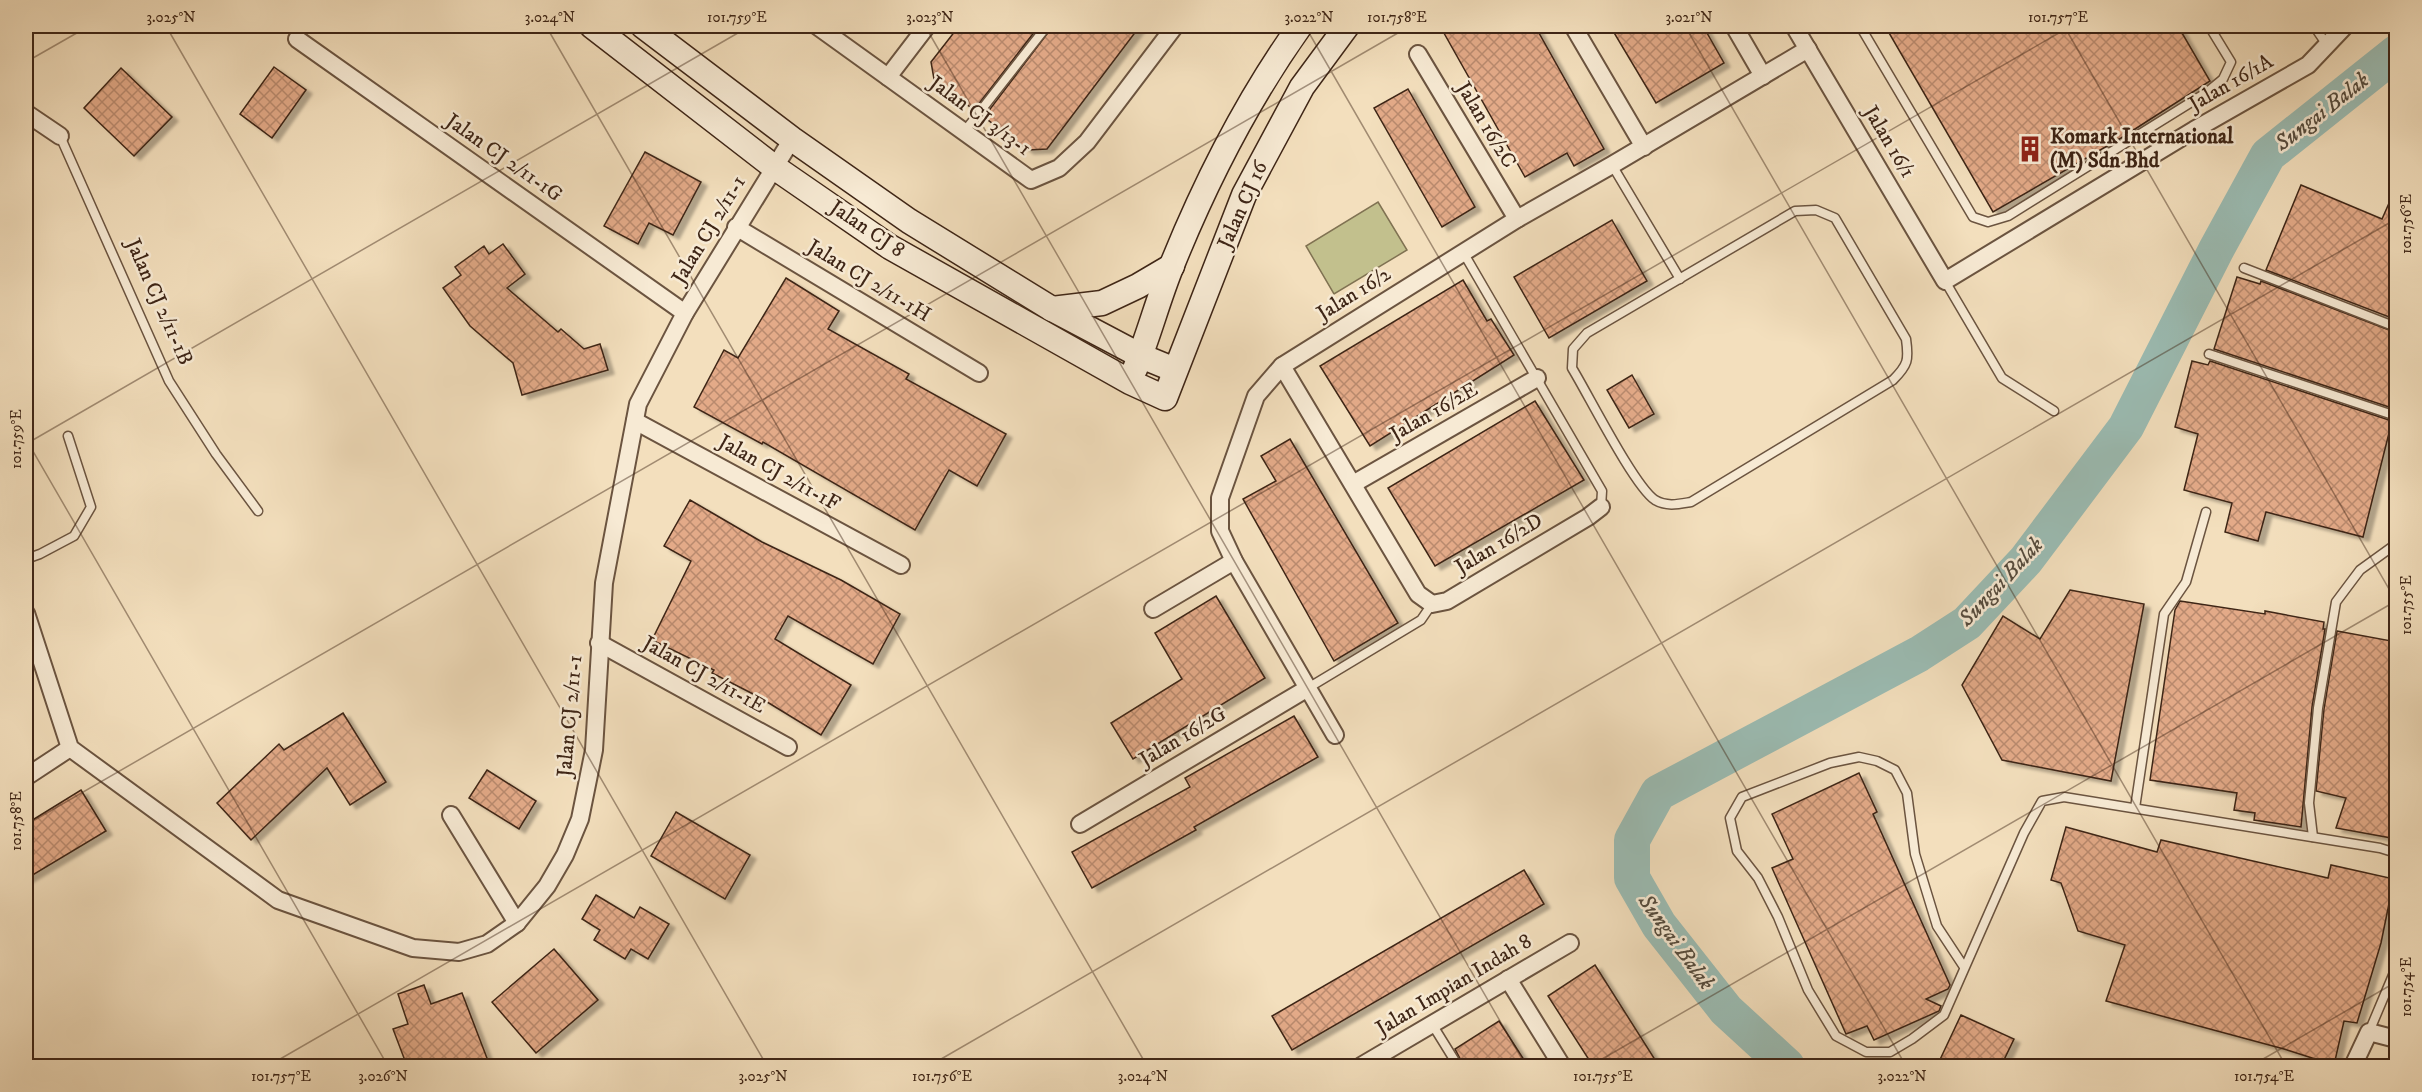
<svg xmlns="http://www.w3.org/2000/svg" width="2422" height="1092" font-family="'IM FELL DW Pica',serif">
<defs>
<pattern id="building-cross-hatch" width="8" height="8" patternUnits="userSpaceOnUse" patternTransform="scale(1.5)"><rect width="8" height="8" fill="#e3aa88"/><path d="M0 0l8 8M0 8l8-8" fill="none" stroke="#b98a6e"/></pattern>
<filter id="shadow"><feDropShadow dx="6" dy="4" stdDeviation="1.5" flood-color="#0004"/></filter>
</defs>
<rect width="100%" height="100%" fill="#f3dfbd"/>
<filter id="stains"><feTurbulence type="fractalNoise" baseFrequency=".00333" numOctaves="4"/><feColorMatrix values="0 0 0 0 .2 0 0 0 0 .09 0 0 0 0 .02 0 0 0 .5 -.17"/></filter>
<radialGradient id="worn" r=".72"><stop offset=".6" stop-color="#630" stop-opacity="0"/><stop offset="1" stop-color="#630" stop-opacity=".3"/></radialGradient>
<polygon fill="#c2c08d" stroke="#807252" stroke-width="1.5" points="1378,202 1407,250 1334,294 1306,246"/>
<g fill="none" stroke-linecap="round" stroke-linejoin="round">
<polyline stroke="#9bbcb3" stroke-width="36" points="1787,1066 1726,1010 1659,925 1632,878 1632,840 1658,793 1919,654 1967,623 2026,560 2126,427 2216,250 2268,155 2396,53"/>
</g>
<g fill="url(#building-cross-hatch)" stroke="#3e2516" stroke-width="1.5" filter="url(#shadow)">
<polygon points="959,26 1039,26 974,110 934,79 931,62"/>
<polygon points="1053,26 1140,26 1047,149 1028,150 984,117"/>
<polygon points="1440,26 1535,26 1604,149 1574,166 1567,153 1525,177"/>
<polygon points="1610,26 1703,26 1724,63 1656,103"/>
<polygon points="1885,26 2178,26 2210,81 2121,138 1993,212"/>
<polygon points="274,67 306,90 272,138 240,114"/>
<polygon points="121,68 172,117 134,156 84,108"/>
<polygon points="1408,89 1475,207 1442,227 1374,108"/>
<polygon points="645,152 701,182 673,235 649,223 638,244 604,226"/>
<polygon points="2301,185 2382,219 2397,185 2397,320 2266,270"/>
<polygon points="1612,220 1647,281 1549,338 1514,277"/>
<polygon points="503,244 525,274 507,288 558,332 561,329 584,349 600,344 608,370 522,395 513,363 470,326 443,288 461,275 455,267 484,246 489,254"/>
<polygon points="2237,277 2260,284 2261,281 2397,333 2395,409 2214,349"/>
<polygon points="786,278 839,311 828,329 909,374 906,379 1006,434 977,486 949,470 915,530 763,442 762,444 694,407 724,350 738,358"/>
<polygon points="1463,280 1487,321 1491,319 1514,355 1370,446 1320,366"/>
<polygon points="2192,361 2208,365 2210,361 2392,421 2363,537 2266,512 2258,541 2225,532 2232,503 2184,490 2198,434 2175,427"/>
<polygon points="1632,375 1654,414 1629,428 1607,390"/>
<polygon points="1535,401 1584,480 1435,566 1388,488"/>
<polygon points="1290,439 1398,623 1334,661 1243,499 1276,481 1261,456"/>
<polygon points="690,500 762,542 841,580 900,614 873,664 788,616 775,639 851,685 821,735 759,697 712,673 714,670 652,640 691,561 664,546"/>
<polygon points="2070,590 2144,604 2111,781 2002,760 1962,685 2003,616 2040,639"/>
<polygon points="1216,596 1265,678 1133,759 1111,723 1182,679 1155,633"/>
<polygon points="2180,601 2265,614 2265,611 2324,622 2323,629 2325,629 2312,707 2301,827 2254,820 2255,813 2234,810 2237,793 2150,780 2175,610"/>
<polygon points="2337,631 2397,642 2397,839 2336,828 2346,798 2316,791 2324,709"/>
<polygon points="343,713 386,782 350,805 327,768 251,840 217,803 279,744 284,750"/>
<polygon points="1294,716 1318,757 1194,827 1196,830 1092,888 1072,852 1190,787 1185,778"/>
<polygon points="487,770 536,801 519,829 469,798"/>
<polygon points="1859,773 1877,812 1873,814 1950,985 1948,989 1926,999 1941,1006 1939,1011 1874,1040 1867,1026 1846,1034 1772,868 1793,859 1772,814"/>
<polygon points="81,790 106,831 26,879 26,824"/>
<polygon points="676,812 750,855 725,899 651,856"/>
<polygon points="2066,827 2157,852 2161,840 2328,878 2331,865 2394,879 2381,943 2357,1023 2344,1021 2334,1065 2284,1049 2106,1001 2125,945 2078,931 2061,883 2051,880"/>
<polygon points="1524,870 1544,904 1292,1050 1272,1016"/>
<polygon points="596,895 634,918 640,907 669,924 648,959 631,949 625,959 594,940 600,930 582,919"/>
<polygon points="554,949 598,1000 536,1053 492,1002"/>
<polygon points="1595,965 1659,1066 1593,1066 1548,996"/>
<polygon points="424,985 431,1004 462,993 490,1066 407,1066 393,1029 408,1024 398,994"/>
<polygon points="1961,1015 2014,1039 2001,1066 1937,1066"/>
<polygon points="1499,1021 1528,1066 1464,1066 1455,1049"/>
</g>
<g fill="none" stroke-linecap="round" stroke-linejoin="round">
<g stroke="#6b5440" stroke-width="11">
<g id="lane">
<polyline points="1860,26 1973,217 1988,222 2008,216 2206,93 2223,79 2231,62 2209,26"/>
<polyline points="2314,26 2327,45"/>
<polyline points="964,132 1047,26"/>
<polyline points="60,136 169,381 216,454 258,511"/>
<polyline points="1612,165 1680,279"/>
<path d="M 1816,210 L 1835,218 L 1906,339 C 1909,360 1908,365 1893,380 L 1691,502 C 1679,504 1667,507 1655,500 C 1634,486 1588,394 1572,368 L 1573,349 L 1587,333 L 1795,211 Z"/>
<polyline points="1463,252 1602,491 1601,507"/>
<polyline points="2244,268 2396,327"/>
<polyline points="1945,281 2002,378 2054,411"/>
<polyline points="2209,354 2396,416"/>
<polyline points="26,559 40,554 74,536 91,507 68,436"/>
<polyline points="1308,688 1421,620 1432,604"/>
<polyline points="2135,808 2164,614 2186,582 2206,512"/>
<polyline points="2313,837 2309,803 2318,708 2336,602 2360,570 2396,544"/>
<polyline points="1964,967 1937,926 1915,854 1907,793 1895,770 1877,761 1859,757 1830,763 1742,797 1730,818 1737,851 1758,878 1778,917 1808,990 1836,1036 1866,1052 1890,1052 1912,1039 1944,1015 2024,833 2042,801 2064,797 2380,848 2396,853"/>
<polyline points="1432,1024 1458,1066"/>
<polyline points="2369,1032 2396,968"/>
</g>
</g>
<g stroke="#6b5440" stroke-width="20">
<g id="street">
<polyline points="817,26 1031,180 1059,168 1087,142 1175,26"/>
<polyline points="1573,26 1644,147"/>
<polyline points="1734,26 1763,76"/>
<polyline points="1794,26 1945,281 2194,130 2308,65 2345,26"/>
<polyline points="297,39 685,313"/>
<polyline points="1418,54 1517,219"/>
<polyline points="888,77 927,26"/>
<polyline points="26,113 60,136"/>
<polyline points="736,227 979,373"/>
<polyline points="1282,366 1418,594 1432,604 1447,601 1588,517 1601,507"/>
<polyline points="635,421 901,565"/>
<polyline points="1353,484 1537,378"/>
<polyline points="1153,609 1234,561"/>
<polyline points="26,613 70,748 278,900 413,948 459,952 487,944 517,923 547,886 565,855 580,819 594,750 604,583 638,404 685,313 792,139"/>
<polyline points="599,643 788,747"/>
<polyline points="1335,735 1234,561 1220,531 1220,498 1256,396 1282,366 1517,219 1612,165 1808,49"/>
<polyline points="26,777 70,748"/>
<polyline points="451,815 517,923"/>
<polyline points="1080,824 1308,688"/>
<polyline points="1508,979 1562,1066"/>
<polyline points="1361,1066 1570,943"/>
<polyline points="2353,1066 2369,1032 2396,1039"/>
</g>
</g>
<g stroke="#3e2516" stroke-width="27">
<g id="secondary">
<polyline points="592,26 774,167 890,247 1130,382 1165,398 1244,195 1302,87 1347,26"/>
<polyline points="643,26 792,139 909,221 1052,309 1141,356 1175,370"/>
<polyline points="1052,309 1102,303 1138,286 1172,266"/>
<path d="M 1135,369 C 1149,335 1158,299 1172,265 C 1206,181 1248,99 1300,26"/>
</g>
</g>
<use href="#lane" stroke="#f7ead4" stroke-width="8"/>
<use href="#street" stroke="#f7ead4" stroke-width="16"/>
<use href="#secondary" stroke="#f7ead4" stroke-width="24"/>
</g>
<path fill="none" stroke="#3e2516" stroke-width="1.5" stroke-opacity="0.45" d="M 166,26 L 767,1066M 546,26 L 1147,1066M 925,26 L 1526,1066M 1305,26 L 1906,1066M 1685,26 L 2286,1066M 2064,26 L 2396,601M 26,62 L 89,26M 26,439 L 388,1066M 26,444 L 750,26M 26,825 L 1410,26M 268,1066 L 2071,26M 929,1066 L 2396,219M 1590,1066 L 2396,601M 2251,1066 L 2396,982"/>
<defs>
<g id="building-bare" transform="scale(2.07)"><path d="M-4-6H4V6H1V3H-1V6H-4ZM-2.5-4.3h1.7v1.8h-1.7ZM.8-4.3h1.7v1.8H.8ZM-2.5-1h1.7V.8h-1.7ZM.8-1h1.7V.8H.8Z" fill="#8f2418" stroke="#f7ead4" stroke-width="2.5" paint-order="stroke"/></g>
</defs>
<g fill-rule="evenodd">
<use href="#building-bare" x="2030" y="149"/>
</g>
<g text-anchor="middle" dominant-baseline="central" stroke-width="5" stroke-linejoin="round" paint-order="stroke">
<g font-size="21" fill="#3e2516" stroke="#f7ead4">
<text transform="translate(2231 83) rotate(-30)">Jalan 16/1A</text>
<text transform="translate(980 116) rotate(36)">Jalan CJ 3/13-1</text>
<text transform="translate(1486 125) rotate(59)">Jalan 16/2C</text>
<text transform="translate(1889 142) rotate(59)">Jalan 16/1</text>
<text transform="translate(504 158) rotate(35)">Jalan CJ 2/11-1G</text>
<text transform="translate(1243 205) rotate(-66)">Jalan CJ 16</text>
<text transform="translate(867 229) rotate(34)">Jalan CJ 8</text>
<text transform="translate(709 230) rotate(-59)">Jalan CJ 2/11-1</text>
<text transform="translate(869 281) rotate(31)">Jalan CJ 2/11-1H</text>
<text transform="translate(1354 294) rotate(-32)">Jalan 16/2</text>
<text transform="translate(159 302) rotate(66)">Jalan CJ 2/11-1B</text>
<text transform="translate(1434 412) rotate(-30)">Jalan 16/2E</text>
<text transform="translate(779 473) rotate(29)">Jalan CJ 2/11-1F</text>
<text transform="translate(1499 544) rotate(-31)">Jalan 16/2D</text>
<text transform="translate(704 675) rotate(29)">Jalan CJ 2/11-1E</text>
<text transform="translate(570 716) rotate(-85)">Jalan CJ 2/11-1</text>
<text transform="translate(1183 737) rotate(-31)">Jalan 16/2G</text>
<text transform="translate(1454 985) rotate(-31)">Jalan Impian Indah 8</text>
</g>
<g font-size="21" font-weight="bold" fill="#3e2516" stroke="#f7ead4" text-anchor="start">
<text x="2050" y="137">Komark International<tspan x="2050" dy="24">(M) Sdn Bhd</tspan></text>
</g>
<g font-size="22" font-style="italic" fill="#554b3d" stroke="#f7ead4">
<text transform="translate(2322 112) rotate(-38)">Sungai Balak</text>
<text transform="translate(2001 582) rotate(-47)">Sungai Balak</text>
<text transform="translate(1676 942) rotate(54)">Sungai Balak</text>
</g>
</g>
<rect width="2422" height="1092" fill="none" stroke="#f3dfbd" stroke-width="66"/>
<rect x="33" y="33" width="2356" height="1026" fill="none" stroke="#3e2516" stroke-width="2"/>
<g font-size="15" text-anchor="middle" fill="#3e2516">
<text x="171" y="22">3.025°N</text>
<text x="550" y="22">3.024°N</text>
<text x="737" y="22">101.759°E</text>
<text x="930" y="22">3.023°N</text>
<text x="1309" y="22">3.022°N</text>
<text x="1397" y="22">101.758°E</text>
<text x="1689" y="22">3.021°N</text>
<text x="2058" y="22">101.757°E</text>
<text transform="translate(2406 224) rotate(-90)" y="5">101.756°E</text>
<text transform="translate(16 439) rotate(-90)" y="5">101.759°E</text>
<text transform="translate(2406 605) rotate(-90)" y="5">101.755°E</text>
<text transform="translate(16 821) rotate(-90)" y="5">101.758°E</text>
<text transform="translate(2406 987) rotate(-90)" y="5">101.754°E</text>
<text x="281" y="1081">101.757°E</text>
<text x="383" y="1081">3.026°N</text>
<text x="763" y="1081">3.025°N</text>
<text x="942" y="1081">101.756°E</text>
<text x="1143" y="1081">3.024°N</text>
<text x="1603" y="1081">101.755°E</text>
<text x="1902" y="1081">3.022°N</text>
<text x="2264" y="1081">101.754°E</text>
</g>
<rect width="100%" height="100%" filter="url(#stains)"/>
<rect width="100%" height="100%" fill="url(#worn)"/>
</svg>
